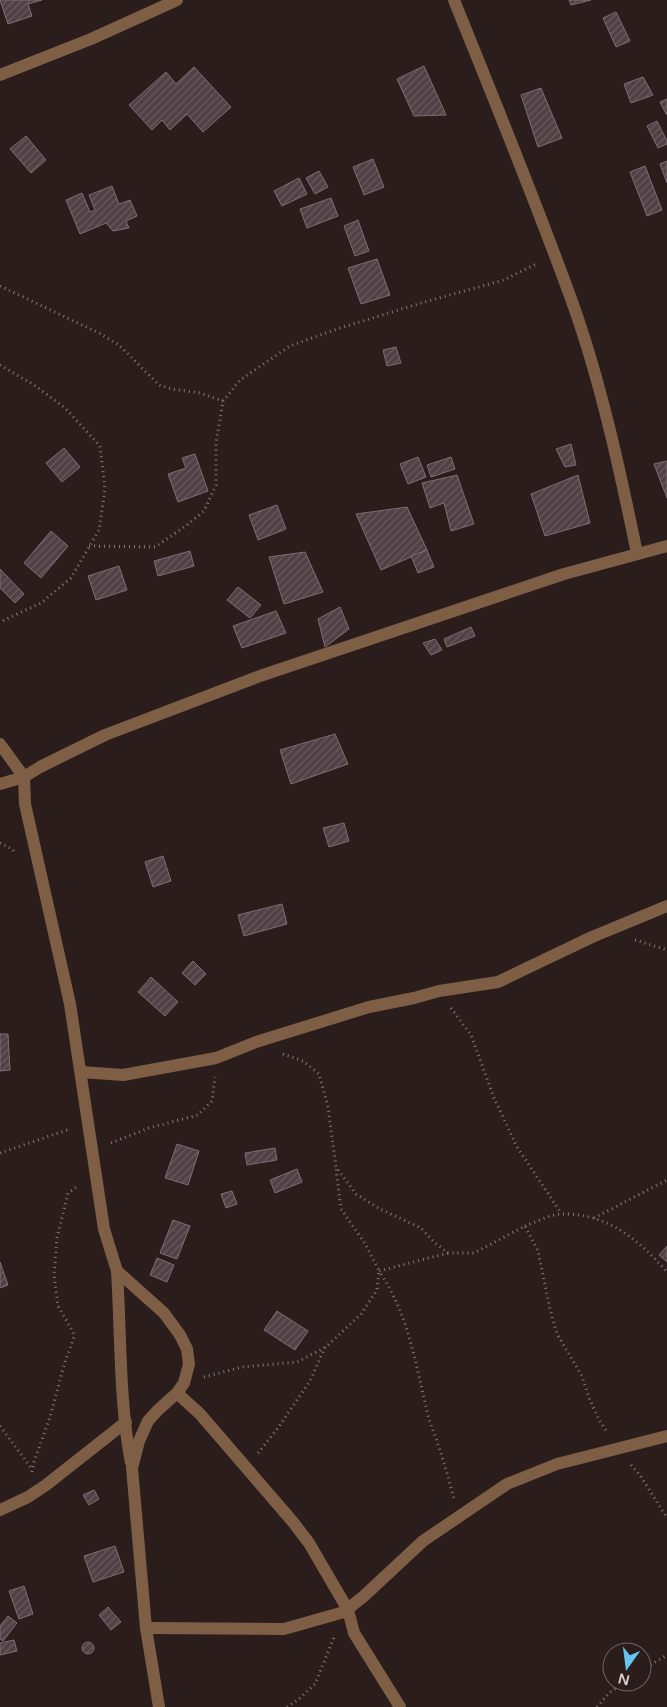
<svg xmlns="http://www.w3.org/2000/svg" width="667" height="1707" font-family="'Varela Round',sans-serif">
<defs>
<pattern id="building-hatch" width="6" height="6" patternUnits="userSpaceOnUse" patternTransform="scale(1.25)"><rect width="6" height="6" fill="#4f4146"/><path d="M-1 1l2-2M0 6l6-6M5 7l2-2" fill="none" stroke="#685b60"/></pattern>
</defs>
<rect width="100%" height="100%" fill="#2a1d1c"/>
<g fill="url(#building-hatch)" stroke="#7e6e73">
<polygon points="0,0 42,0 28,4 32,16 8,24"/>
<polygon points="569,0 591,0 571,5"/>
<polygon points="616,12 630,41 616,47 603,18"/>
<polygon points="424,66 446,115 414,116 397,79"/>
<polygon points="194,67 231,107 203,132 187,114 170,130 162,120 152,130 129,105 166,72 176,84"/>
<polygon points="643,77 653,95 631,103 624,84"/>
<polygon points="541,88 562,138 538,147 521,95"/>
<polygon points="667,99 667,114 666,114 660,102"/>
<polygon points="657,121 667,141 667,144 658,148 647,126"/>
<polygon points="26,136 46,160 31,173 10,149"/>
<polygon points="373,159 384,187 364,195 353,167"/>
<polygon points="667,161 667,183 660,164"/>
<polygon points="645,166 662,210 647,216 630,172"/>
<polygon points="319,171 328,187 315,194 306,178"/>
<polygon points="299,178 307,194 282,206 274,191"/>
<polygon points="112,186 119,204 130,200 137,216 126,221 129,228 113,231 106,223 80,234 66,200 82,193 90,212 95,210 89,195"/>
<polygon points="331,198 338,216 307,228 300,209"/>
<polygon points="358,220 369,251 355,256 344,226"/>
<polygon points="377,259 390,295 361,304 348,268"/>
<polygon points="396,347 401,363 387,366 383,350"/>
<polygon points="571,444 576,465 565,467 556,449"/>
<polygon points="64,448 80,467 62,482 46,463"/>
<polygon points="195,454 208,491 178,502 168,474 186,468 182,458"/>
<polygon points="418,457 426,477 408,484 400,464"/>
<polygon points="451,457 455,469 431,477 427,465"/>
<polygon points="667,461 667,498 654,464"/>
<polygon points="457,475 474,524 451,531 444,503 430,508 422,483"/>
<polygon points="578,475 590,523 545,536 531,494"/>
<polygon points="277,505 286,529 258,540 249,515"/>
<polygon points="407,507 427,550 381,570 356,514"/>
<polygon points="51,531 68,546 41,578 24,563"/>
<polygon points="427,550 434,567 418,573 411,556"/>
<polygon points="190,551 194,566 158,576 154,561"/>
<polygon points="305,552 323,592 284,604 269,557"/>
<polygon points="119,566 127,590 96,600 88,576"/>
<polygon points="0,569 24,594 15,603 0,588"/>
<polygon points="238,587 261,605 250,618 227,600"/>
<polygon points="340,607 349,629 325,647 318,619"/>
<polygon points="276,611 286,633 242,648 233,626"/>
<polygon points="471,627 475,636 447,647 444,639"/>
<polygon points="435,639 442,650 431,655 423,643"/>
<polygon points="335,734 348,764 291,784 280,750"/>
<polygon points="344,823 349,841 329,847 323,828"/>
<polygon points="163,856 171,881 153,887 145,862"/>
<polygon points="282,904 287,924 244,936 238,915"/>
<polygon points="193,961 206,974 195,985 182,973"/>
<polygon points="151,977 178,1002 165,1016 138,992"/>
<polygon points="0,1034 8,1034 10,1070 0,1071"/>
<polygon points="177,1144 199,1151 188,1185 165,1178"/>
<polygon points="275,1148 277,1160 247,1165 245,1153"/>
<polygon points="297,1169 302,1182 275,1193 270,1180"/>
<polygon points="232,1191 237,1204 226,1208 221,1194"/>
<polygon points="173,1220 190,1226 177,1259 160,1253"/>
<polygon points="667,1246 667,1262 659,1255"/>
<polygon points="157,1258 174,1265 167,1282 150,1275"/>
<polygon points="0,1262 8,1285 0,1288"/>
<polygon points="277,1311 308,1331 295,1350 264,1330"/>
<polygon points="94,1490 99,1499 89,1505 83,1495"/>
<polygon points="115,1546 124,1572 93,1582 84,1556"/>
<polygon points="24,1586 33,1614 19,1619 9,1591"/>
<polygon points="108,1607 121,1622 111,1630 99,1615"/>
<polygon points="8,1616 17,1623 3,1641 0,1639 0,1626"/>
<polygon points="14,1640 17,1651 0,1655 0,1643"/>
<circle cx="88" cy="1648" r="6"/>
</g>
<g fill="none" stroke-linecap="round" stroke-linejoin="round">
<g stroke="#847978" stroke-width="3" stroke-dasharray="1 4" stroke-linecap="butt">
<polyline points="0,286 99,333 119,345 159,385 172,389 200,393 223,401"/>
<polyline points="0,365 34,385 65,408 100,446 105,489 99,530 71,578 41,603 0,622"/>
<polyline points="89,546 155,547 187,525 204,511 216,485 216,443 223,401 240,380 290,346 337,329 421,303 504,280 538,263"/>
<polyline points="0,843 12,849 16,854"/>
<polyline points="635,940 667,950"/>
<polyline points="451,1008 471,1035 494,1098 517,1147 561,1213"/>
<polyline points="283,1054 303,1061 319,1074 328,1107 336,1167 356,1194 380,1209 421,1228 434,1242 448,1253 474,1253 525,1226 538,1251 550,1309 557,1334 582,1376 589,1398 599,1420 607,1432"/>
<polyline points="111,1143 149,1128 198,1115 212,1101 215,1077"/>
<polyline points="0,1153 70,1129"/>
<polyline points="594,1218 667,1180"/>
<path d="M 525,1226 C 536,1222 551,1214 562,1214 C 607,1213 639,1240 667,1272"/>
<path d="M 448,1253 L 379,1271 C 410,1317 415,1363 428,1415 C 430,1425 435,1434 438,1444 C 444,1462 449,1481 454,1499"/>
<polyline points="204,1377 243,1367 297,1362 326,1347 361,1314 377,1290 379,1271 366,1245 341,1209 336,1169"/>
<polyline points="0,1426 32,1469"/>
<polyline points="258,1453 278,1428 310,1381 325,1347"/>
<polyline points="631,1465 640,1475 667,1518"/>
<polyline points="32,1472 34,1462 50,1417 64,1365 74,1337 73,1332 58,1306 54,1275 57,1238 68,1193 78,1186"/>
<polyline points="642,1670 667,1655"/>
<polyline points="287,1707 299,1699 315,1684 335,1635"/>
<polyline points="597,1707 609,1693 625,1682"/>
</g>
<g stroke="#7e5f46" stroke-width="12">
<path d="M 454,0 C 495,102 537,204 574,307 C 602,387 620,471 637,553"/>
<polyline points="0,75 91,39 177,0"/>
<polyline points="0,744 24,777 0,784"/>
<polyline points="81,1072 123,1075 216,1058 256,1042 369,1007 414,998 439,991 498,982 592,937 667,906"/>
<path d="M 117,1271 C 121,1334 119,1400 131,1463"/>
<polyline points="177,1393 200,1414 293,1522 309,1543 348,1610 354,1633 400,1707"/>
<polyline points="0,1510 28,1497 46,1485 126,1422"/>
<polyline points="146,1628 284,1629 344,1612 364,1596 423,1541 507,1484 557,1464 667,1436"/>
<polyline points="159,1707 146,1628 132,1468 139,1441 148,1421 158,1410 177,1393 184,1383 189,1364 187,1349 180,1335 164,1313 117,1271 104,1229 70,1004 25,804 24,777 40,767 105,735 260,676 564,574 667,546"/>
</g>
</g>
<g transform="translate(627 1667) rotate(194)"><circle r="24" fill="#2a1d1c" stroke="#706463"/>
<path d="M0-4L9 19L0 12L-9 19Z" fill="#66c4ef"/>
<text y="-8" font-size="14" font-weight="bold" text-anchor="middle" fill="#d8cfce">N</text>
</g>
</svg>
